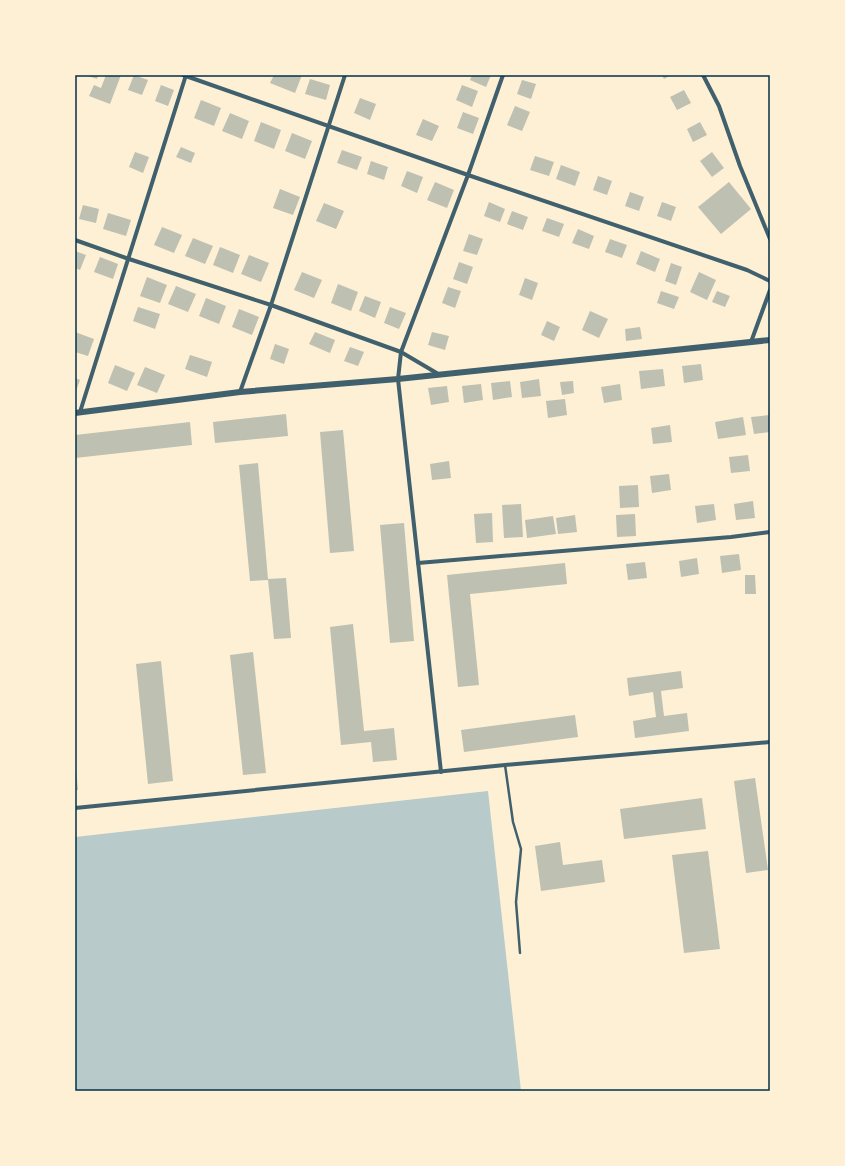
<svg xmlns="http://www.w3.org/2000/svg" width="845" height="1166" font-family="Rubik,sans-serif">
<rect width="100%" height="100%" fill="#fdf0d5"/>
<polygon fill="#b9caca" points="488,791 521,1091 75,1091 75,837"/>
<g fill="#bec0b2">
<polygon points="85,75 98,75 97,79"/>
<polygon points="106,75 121,75 110,104 89,96 94,85 101,88"/>
<polygon points="134,75 148,80 142,95 128,90"/>
<polygon points="274,75 302,75 295,93 270,83"/>
<polygon points="472,75 491,75 486,87 470,80"/>
<polygon points="662,75 671,75 664,79"/>
<polygon points="310,79 330,85 326,100 305,94"/>
<polygon points="522,80 536,84 531,99 517,94"/>
<polygon points="161,85 174,90 168,106 155,101"/>
<polygon points="462,85 478,91 472,107 456,100"/>
<polygon points="684,90 691,103 677,110 670,97"/>
<polygon points="360,98 376,104 370,120 354,113"/>
<polygon points="201,100 221,108 214,126 194,118"/>
<polygon points="515,106 530,112 522,131 507,125"/>
<polygon points="463,112 479,118 473,134 457,128"/>
<polygon points="230,113 249,121 242,139 222,131"/>
<polygon points="423,119 439,126 432,141 416,135"/>
<polygon points="261,122 281,130 274,149 254,141"/>
<polygon points="700,122 707,135 693,142 687,129"/>
<polygon points="292,133 312,141 305,159 285,151"/>
<polygon points="181,147 195,153 191,163 176,157"/>
<polygon points="342,150 362,157 357,170 337,163"/>
<polygon points="135,152 149,157 143,173 129,167"/>
<polygon points="712,152 724,168 712,177 700,161"/>
<polygon points="535,156 554,162 549,176 530,170"/>
<polygon points="371,161 388,167 384,180 367,174"/>
<polygon points="561,165 580,172 575,186 556,179"/>
<polygon points="407,171 423,177 417,193 401,186"/>
<polygon points="598,176 612,181 607,195 593,190"/>
<polygon points="435,182 454,190 447,208 427,200"/>
<polygon points="729,182 751,209 721,234 698,207"/>
<polygon points="280,189 300,197 293,215 273,208"/>
<polygon points="630,192 644,197 639,211 625,206"/>
<polygon points="489,202 505,209 500,222 484,216"/>
<polygon points="662,202 676,207 671,221 657,216"/>
<polygon points="324,203 344,211 336,229 316,221"/>
<polygon points="83,205 99,209 96,223 79,219"/>
<polygon points="512,211 528,217 523,230 507,224"/>
<polygon points="108,213 131,220 126,236 103,229"/>
<polygon points="547,218 564,224 559,237 542,231"/>
<polygon points="162,227 182,235 174,253 154,245"/>
<polygon points="578,229 594,236 589,249 572,243"/>
<polygon points="469,234 483,239 477,255 463,251"/>
<polygon points="193,238 213,246 205,264 185,256"/>
<polygon points="610,239 627,245 622,258 605,252"/>
<polygon points="220,247 240,255 233,273 213,265"/>
<polygon points="75,251 86,255 80,270 75,268"/>
<polygon points="641,251 660,259 655,272 636,264"/>
<polygon points="249,255 269,263 261,282 241,274"/>
<polygon points="100,257 118,264 113,279 94,272"/>
<polygon points="459,262 473,267 467,284 453,279"/>
<polygon points="671,263 682,267 676,285 665,281"/>
<polygon points="302,272 322,280 314,298 294,290"/>
<polygon points="699,272 716,280 707,300 690,292"/>
<polygon points="147,277 167,285 160,303 140,296"/>
<polygon points="525,278 538,283 532,300 519,295"/>
<polygon points="338,284 358,292 351,311 331,303"/>
<polygon points="176,286 196,294 188,312 168,304"/>
<polygon points="448,287 461,291 455,308 442,303"/>
<polygon points="661,291 679,297 674,309 657,303"/>
<polygon points="717,291 730,296 725,307 712,302"/>
<polygon points="365,296 381,302 375,318 359,311"/>
<polygon points="206,298 226,306 219,324 199,316"/>
<polygon points="138,307 160,314 155,329 133,321"/>
<polygon points="390,307 406,313 399,329 384,323"/>
<polygon points="239,309 259,317 252,335 232,327"/>
<polygon points="590,311 608,319 599,338 582,330"/>
<polygon points="547,321 560,327 554,341 541,335"/>
<polygon points="640,327 642,339 626,341 625,329"/>
<polygon points="75,332 94,339 88,356 75,352"/>
<polygon points="315,332 335,340 330,353 309,344"/>
<polygon points="432,332 449,336 445,350 428,345"/>
<polygon points="275,344 289,349 284,364 270,359"/>
<polygon points="350,347 364,352 358,366 344,361"/>
<polygon points="190,355 212,362 207,377 185,369"/>
<polygon points="701,364 703,380 684,383 682,366"/>
<polygon points="115,365 135,373 127,391 108,383"/>
<polygon points="145,367 165,375 157,393 137,385"/>
<polygon points="663,369 665,386 641,389 639,371"/>
<polygon points="75,378 80,380 75,394"/>
<polygon points="539,379 541,396 522,398 520,382"/>
<polygon points="510,381 512,397 493,400 491,383"/>
<polygon points="573,381 574,393 562,395 560,382"/>
<polygon points="481,384 483,400 464,403 462,386"/>
<polygon points="620,384 622,400 604,403 601,387"/>
<polygon points="447,386 449,402 431,405 428,388"/>
<polygon points="565,399 567,415 548,418 546,401"/>
<polygon points="286,414 288,436 215,443 213,422"/>
<polygon points="770,415 770,432 754,434 751,417"/>
<polygon points="743,417 746,435 718,439 715,422"/>
<polygon points="190,422 192,445 75,458 75,435"/>
<polygon points="670,425 672,442 653,444 651,428"/>
<polygon points="343,430 354,551 330,553 320,432"/>
<polygon points="748,455 750,471 731,473 729,457"/>
<polygon points="449,461 451,478 432,480 430,464"/>
<polygon points="258,463 268,579 286,578 291,638 274,639 268,580 250,581 239,465"/>
<polygon points="669,474 671,490 652,493 650,476"/>
<polygon points="638,485 639,507 620,508 619,486"/>
<polygon points="753,501 755,518 736,520 734,504"/>
<polygon points="521,504 523,537 504,538 502,505"/>
<polygon points="714,504 716,520 697,523 695,506"/>
<polygon points="492,513 493,542 476,543 474,514"/>
<polygon points="635,514 636,536 617,537 616,515"/>
<polygon points="575,515 577,532 558,534 556,518"/>
<polygon points="553,516 556,534 527,538 525,520"/>
<polygon points="404,523 414,641 390,643 380,525"/>
<polygon points="739,554 741,570 722,573 720,556"/>
<polygon points="697,558 699,574 681,577 679,561"/>
<polygon points="645,562 647,578 628,580 626,564"/>
<polygon points="565,563 567,584 470,594 479,685 458,687 447,575"/>
<polygon points="745,575 755,575 756,594 745,594"/>
<polygon points="353,624 364,731 394,728 397,760 373,762 371,742 341,745 330,627"/>
<polygon points="253,652 266,773 243,775 230,655"/>
<polygon points="161,661 173,781 148,784 136,664"/>
<polygon points="681,671 683,688 661,691 664,716 687,713 689,731 635,738 633,721 656,717 653,692 629,696 627,678"/>
<polygon points="575,715 578,737 464,752 461,730"/>
<polygon points="75,769 76,769 78,790 75,790"/>
<polygon points="755,778 768,870 746,873 734,781"/>
<polygon points="702,798 706,829 624,839 620,809"/>
<polygon points="560,842 563,865 602,860 605,882 541,891 535,846"/>
<polygon points="708,851 720,949 684,953 672,855"/>
</g>
<g fill="none" stroke-linecap="round" stroke-linejoin="round">
<polyline stroke="#3f606c" stroke-width="2.5" points="505,765 513,822 521,849 516,902 520,953"/>
<g stroke="#3f606c" stroke-width="4">
<polyline points="183,75 468,175 747,270 770,281"/>
<polyline points="703,75 719,106 740,166 770,239"/>
<polyline points="75,240 129,259 271,305 401,352 440,375"/>
<polyline points="751,342 770,290"/>
<polyline points="240,392 271,305 345,75"/>
<polyline points="80,412 186,75"/>
<polyline points="418,563 731,537 770,532"/>
<polyline points="441,772 398,379 401,352 468,175 503,75"/>
<polyline points="75,808 505,765 770,742"/>
</g>
<polyline stroke="#3f606c" stroke-width="6" points="75,413 240,392 398,379 770,340"/>
</g>
<rect width="845" height="1166" fill="none" stroke="#fdf0d5" stroke-width="152"/>
<rect x="76" y="76" width="693" height="1014" fill="none" stroke="#003049" stroke-width="1.5"/>
</svg>
